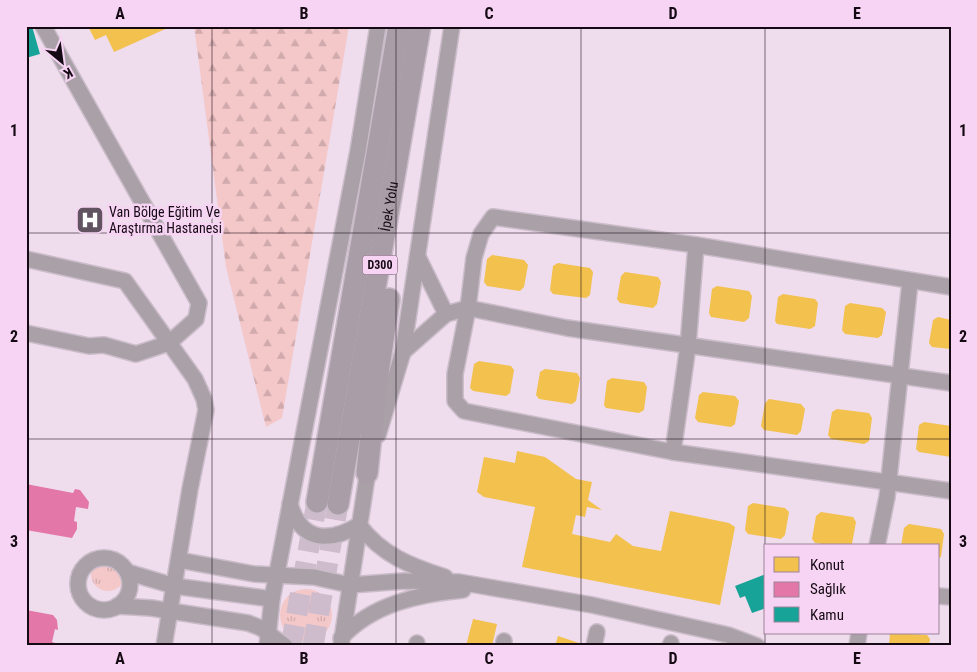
<svg xmlns="http://www.w3.org/2000/svg" width="977" height="672" font-family="'Roboto Condensed',sans-serif">
<defs>
<pattern id="grass-tufts" width="24" height="20" patternUnits="userSpaceOnUse" patternTransform="scale(1.25)"><rect width="24" height="20" fill="#f4c8c9"/><path d="M3 7l-1-3M5 7V3M7 7l1-3M15 17l-1-3M17 17v-4M19 17l1-3" fill="none" stroke="#d0aaac"/></pattern>
<pattern id="forest-firs" width="22" height="20" patternUnits="userSpaceOnUse" patternTransform="scale(1.25)"><rect width="22" height="20" fill="#f4c8c9"/><path d="M5 1l3.5 6h-7zM16 11l3.5 6h-7z" fill="#d0aaac"/></pattern>
</defs>
<rect width="100%" height="100%" fill="#efdced"/>
<g fill="url(#grass-tufts)">
<circle cx="108" cy="574" r="17"/>
<circle cx="306" cy="615" r="26"/>
</g>
<polygon fill="url(#forest-firs)" points="194,26 349,26 282,418 266,427 226,267"/>
<g fill="#f2c14e">
<polygon points="88,26 172,26 114,52 106,35 95,40"/>
<polygon points="492,255 524,260 528,265 524,287 520,291 487,286 484,282 487,259"/>
<polygon points="558,263 590,268 593,272 590,295 586,298 553,294 550,290 553,266"/>
<polygon points="625,272 658,277 661,282 657,304 653,308 620,303 617,299 621,276"/>
<polygon points="717,286 749,291 752,296 749,318 744,322 711,317 709,313 712,289"/>
<polygon points="783,294 815,299 818,303 815,326 810,329 777,324 775,321 778,297"/>
<polygon points="850,303 882,308 886,312 882,335 878,338 845,334 842,330 845,306"/>
<polygon points="938,317 951,320 951,349 932,347 929,343 933,320"/>
<polygon points="479,361 511,366 514,370 510,393 506,396 473,391 470,388 474,364"/>
<polygon points="545,369 577,373 580,378 576,401 572,404 539,399 536,395 540,372"/>
<polygon points="612,378 644,382 647,387 644,410 639,413 606,408 604,405 607,381"/>
<polygon points="703,392 735,396 739,401 735,424 731,427 698,422 695,418 699,395"/>
<polygon points="769,399 801,404 805,409 801,431 797,435 764,430 761,426 765,403"/>
<polygon points="837,409 869,413 872,418 869,441 864,444 831,439 828,435 832,412"/>
<polygon points="924,422 951,426 951,457 919,452 916,449 919,425"/>
<polygon points="517,451 545,457 576,479 592,482 588,500 602,510 587,507 585,517 576,515 572,534 610,542 616,534 633,546 661,551 670,511 729,523 735,527 720,605 522,567 535,507 484,497 477,492 484,457 515,463"/>
<polygon points="753,503 785,508 789,512 785,535 781,539 748,534 745,530 748,506"/>
<polygon points="821,512 853,517 856,522 852,544 837,546 815,543 812,539 816,516"/>
<polygon points="909,524 941,529 944,534 941,557 938,558 938,546 901,546 904,528"/>
<polygon points="473,619 497,624 492,646 466,646"/>
<polygon points="890,633 927,635 930,639 929,646 889,646"/>
<polygon points="558,636 582,644 582,646 555,646"/>
</g>
<g fill="#e377a8">
<polygon points="26,484 73,493 75,489 80,490 89,502 88,509 76,507 74,521 77,522 77,529 72,538 26,530"/>
<polygon points="26,610 53,615 57,620 58,630 55,629 52,642 65,646 26,646"/>
</g>
<g fill="#17a398">
<polygon points="26,26 32,26 40,54 26,58"/>
<polygon points="766,574 766,608 752,613 745,596 740,598 735,586"/>
</g>
<g fill="none" stroke-linecap="round" stroke-linejoin="round">
<g stroke="#cebccc" stroke-width="21" stroke-dasharray="21 11" stroke-linecap="butt">
<polyline points="291,646 317,502"/>
<polyline points="313,646 338,504"/>
</g>
<g stroke="#cabcc9" stroke-width="18">
<g id="minor">
<polyline points="26,259 125,281 195,379 204,399 206,410 190,489 164,646"/>
<polyline points="951,287 696,245 493,217 481,234 474,258 468,308 455,374 455,401 464,411 673,452 951,491"/>
<polyline points="446,314 468,308 567,328 951,383"/>
<polyline points="26,333 89,346 104,345 136,354 169,343 196,319 199,303 43,26"/>
<polyline points="403,352 446,314 418,257"/>
<polyline points="378,435 403,352 452,26"/>
<polyline points="673,452 688,346 696,245"/>
<path d="M 290,504 C 301,542 329,543 359,525 C 382,555 410,566 445,577"/>
<polyline points="877,546 887,497 910,282"/>
<circle cx="104" cy="584" r="26"/>
<polyline points="179,560 254,574 314,577 350,585 404,581 459,582 592,605 728,635 757,646"/>
<polyline points="127,572 174,586 272,599"/>
<polyline points="938,596 951,597"/>
<polyline points="117,606 151,608 248,623 261,628 285,646"/>
<path d="M 341,638 C 372,604 419,594 463,590"/>
<polyline points="267,646 272,599 358,151 378,26"/>
<polyline points="341,646 369,464"/>
<polyline points="417,646 417,643"/>
<polyline points="503,646 504,641"/>
<polyline points="594,646 597,632"/>
<polyline points="670,646 671,643"/>
<polyline points="857,646 859,633"/>
</g>
</g>
<g stroke="#cabcc9" stroke-width="24">
<g id="highway">
<polyline points="367,473 376,387 389,299"/>
<polyline points="317,502 399,26"/>
<path id="s1" d="M 338,504 L 420,26"/>
</g>
</g>
<use href="#minor" stroke="#a9a0a8" stroke-width="15"/>
<use href="#highway" stroke="#a99da8" stroke-width="21"/>
</g>
<path fill="none" stroke="#150a14" stroke-width="1" stroke-opacity="0.55" d="M 212,26 L 212,646M 396,26 L 396,646M 581,26 L 581,646M 765,26 L 765,646M 26,233 L 951,233M 26,439 L 951,439"/>
<defs>
<g id="hospital-square" transform="scale(1.4375)"><rect x="-9" y="-9" width="18" height="18" rx="4" fill="#615460" stroke="#f7d4f3"/><path d="M-5-5h3v3.5h4V-5h3V5h-3V1.5h-4V5h-3Z" fill="#fff"/></g>
</defs>
<g fill-rule="evenodd">
<use href="#hospital-square" x="90" y="220"/>
</g>
<g text-anchor="middle" dominant-baseline="central" stroke-width="5" stroke-linejoin="round" paint-order="stroke">
<rect fill="#f7d4f3" stroke="#594757" stroke-width="1" x="362.5" y="255.5" width="35" height="19" rx="4"/>
<g font-size="12" font-weight="bold" fill="#150a14">
<text x="380" y="265">D300</text>
</g>
<g font-size="14" fill="#150a14" stroke="#f7d4f3">
<text stroke="none"><textPath href="#s1" startOffset="302">İpek Yolu</textPath></text>
</g>
<g font-size="14" fill="#150a14" stroke="#f7d4f3" text-anchor="start">
<text x="109" y="212">Van Bölge Eğitim Ve<tspan x="109" dy="16">Araştırma Hastanesi</tspan></text>
</g>
</g>
<rect width="977" height="672" fill="none" stroke="#f7d4f3" stroke-width="55"/>
<rect x="764" y="544" width="175" height="90" fill="#f7d4f3" stroke="#9d839a"/>
<rect x="774" y="557" width="25" height="15" fill="#f2c14e" stroke="#9d839a"/>
<text x="810" y="570" font-size="15" fill="#150a14">Konut</text>
<rect x="774" y="582" width="25" height="15" fill="#e377a8" stroke="#9d839a"/>
<text x="810" y="594" font-size="15" fill="#150a14">Sağlık</text>
<rect x="774" y="607" width="25" height="15" fill="#17a398" stroke="#9d839a"/>
<text x="810" y="620" font-size="15" fill="#150a14">Kamu</text>
<g transform="translate(62 62) rotate(151)" stroke="#f7d4f3" stroke-width="4" paint-order="stroke">
<path d="M0-4L9 19L0 12L-9 19Z" fill="#150a14"/>
<text y="-8" font-size="14" font-weight="bold" text-anchor="middle" fill="#150a14">K</text>
</g>
<rect x="28" y="28" width="922" height="616" fill="none" stroke="#150a14" stroke-width="2"/>
<g font-size="16" text-anchor="middle" font-weight="bold" fill="#150a14">
<text x="120" y="19">A</text>
<text x="304" y="19">B</text>
<text x="489" y="19">C</text>
<text x="673" y="19">D</text>
<text x="857" y="19">E</text>
<text x="14" y="136">1</text>
<text x="963" y="136">1</text>
<text x="14" y="342">2</text>
<text x="963" y="342">2</text>
<text x="14" y="547">3</text>
<text x="963" y="547">3</text>
<text x="120" y="664">A</text>
<text x="304" y="664">B</text>
<text x="489" y="664">C</text>
<text x="673" y="664">D</text>
<text x="857" y="664">E</text>
</g>
</svg>
